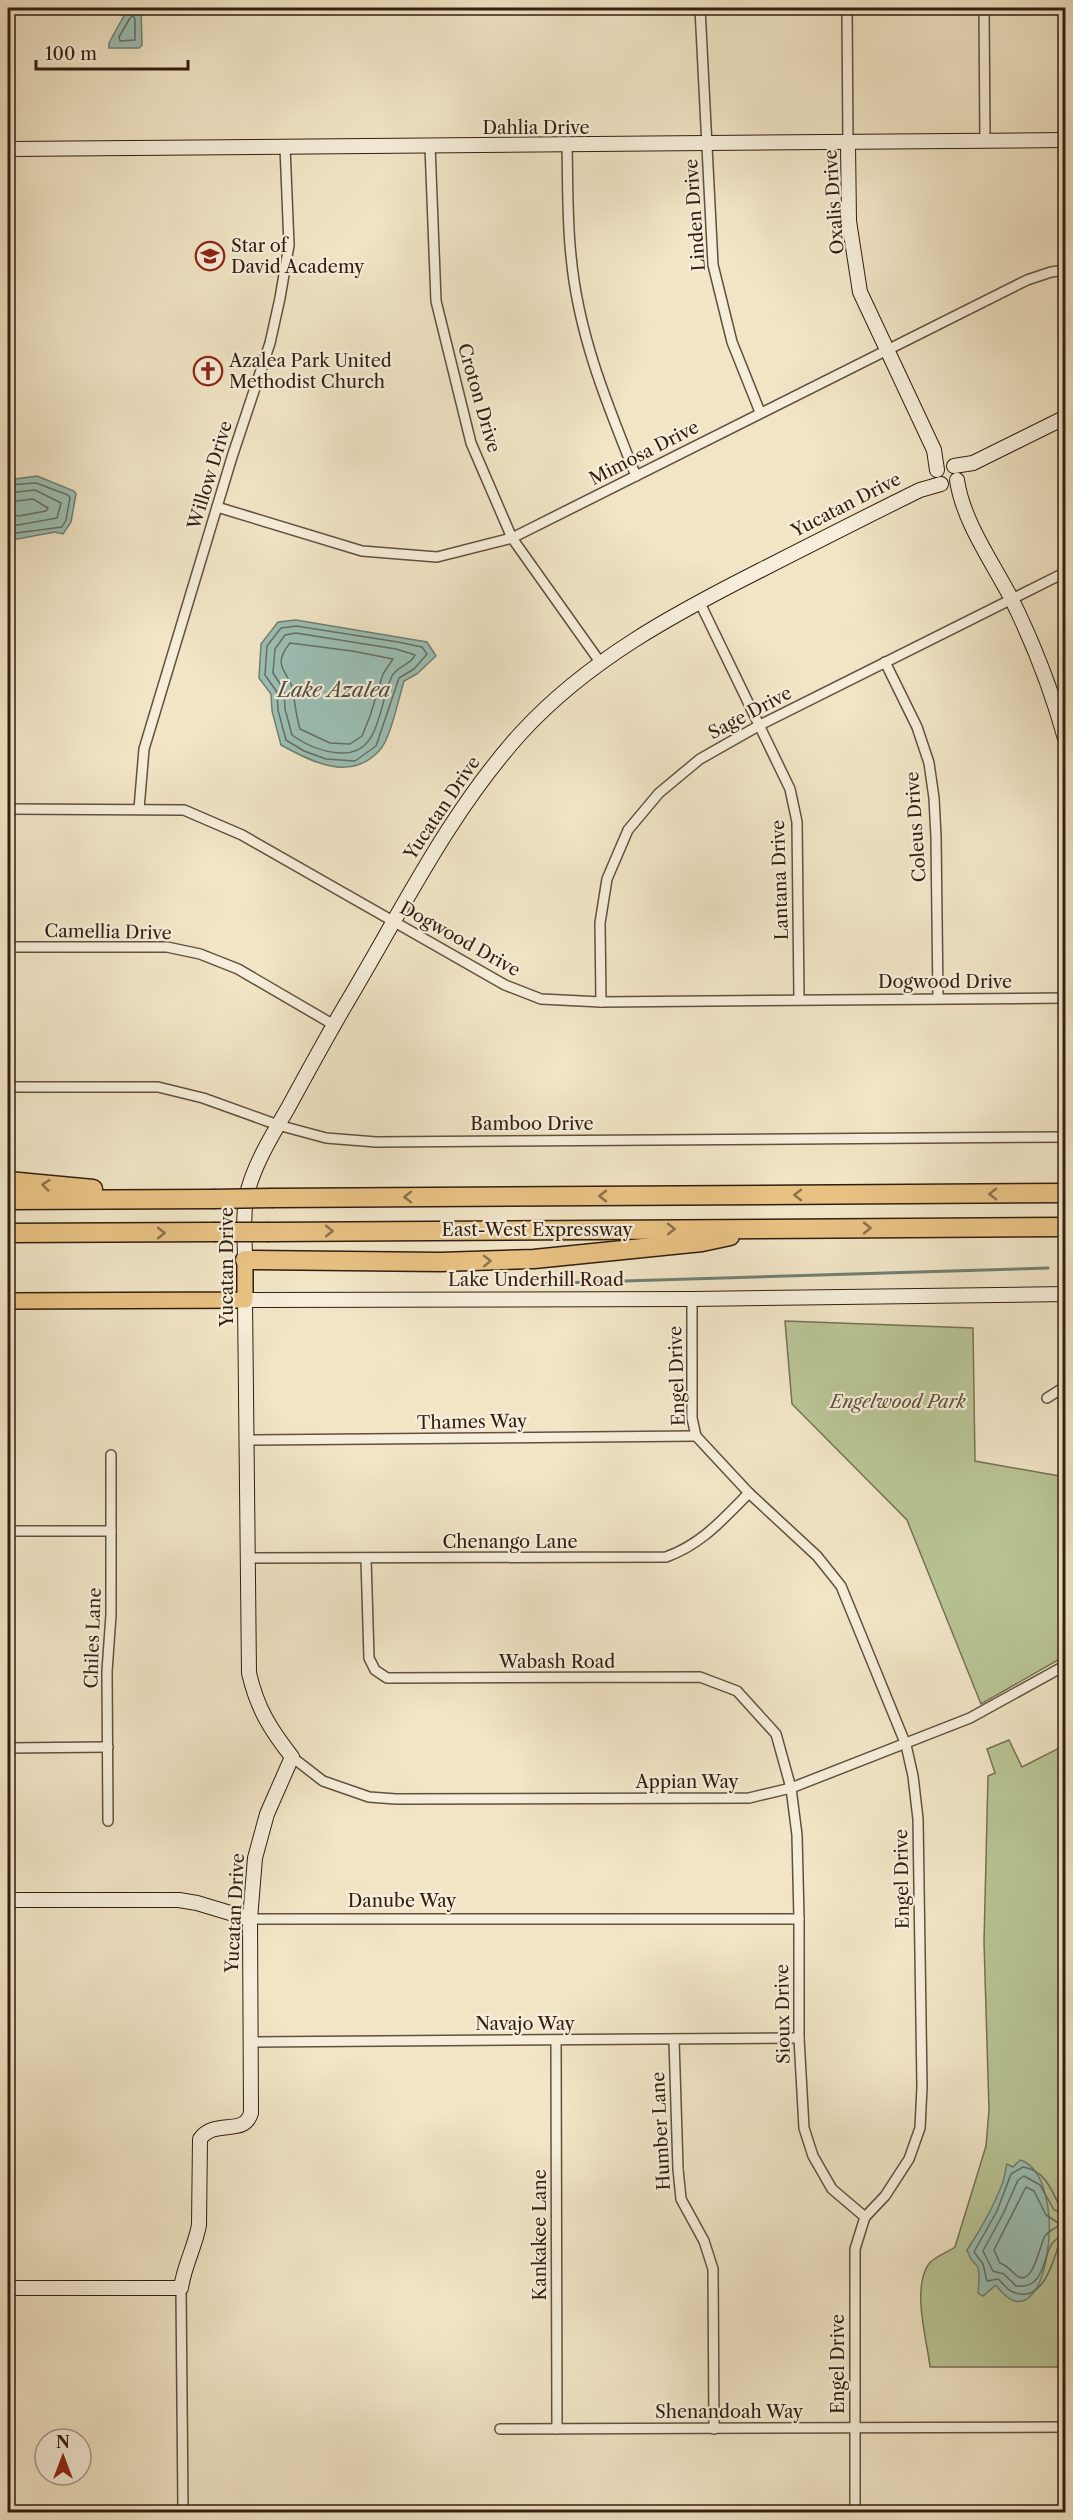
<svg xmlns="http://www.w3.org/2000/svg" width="1073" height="2520" font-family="'Libre Caslon Text',serif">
<rect width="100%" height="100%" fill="#f1e5c6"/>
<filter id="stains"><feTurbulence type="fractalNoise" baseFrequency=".00333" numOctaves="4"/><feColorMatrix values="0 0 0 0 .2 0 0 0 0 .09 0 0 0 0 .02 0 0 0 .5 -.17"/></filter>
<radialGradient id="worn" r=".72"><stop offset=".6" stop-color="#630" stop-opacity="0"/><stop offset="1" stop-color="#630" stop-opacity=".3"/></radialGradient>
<g fill="#b9c596" stroke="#767254" stroke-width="1.5">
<polygon points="785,1321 973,1328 975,1461 1065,1477 1065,1656 981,1704 907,1520 792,1404"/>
<path d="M 1009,1740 L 1022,1767 L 1061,1747 L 1066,1750 L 1065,2367 L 930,2367 C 927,2339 912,2291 928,2265 C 932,2258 948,2252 955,2247 L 986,2146 L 989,2110 L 984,1942 L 988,1776 L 995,1773 L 987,1749 Z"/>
</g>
<g fill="#9bbfb4" stroke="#717f73" stroke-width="1.5">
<polygon points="125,8 141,8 142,45 139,48 109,48 109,43 126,12"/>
<polygon points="37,476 74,491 76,494 71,522 63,534 55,532 12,540 8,533 8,480"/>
<path d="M 296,620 L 427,642 L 436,656 L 417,674 L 404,681 C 399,697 390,741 379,751 C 350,782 312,762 281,745 L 272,711 L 271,694 L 259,678 L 261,644 L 278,622 Z"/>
<path d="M 1020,2160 C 1073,2176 1047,2356 996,2285 L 983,2296 L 978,2293 C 979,2284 980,2276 978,2267 L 971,2259 L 967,2250 C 981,2229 994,2206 1003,2182 C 1005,2176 1005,2170 1007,2164 L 1013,2167 Z"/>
</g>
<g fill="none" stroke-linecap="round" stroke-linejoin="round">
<g stroke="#666e62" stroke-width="1.5">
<polygon points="133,16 135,19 135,40 120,41 119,37 130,18"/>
<polyline points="8,485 36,483 68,495 70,498 66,520 62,527 16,533 8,531"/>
<polyline points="8,493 35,490 61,503 57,518 18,525 8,523"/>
<polyline points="8,502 33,499 48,508 46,511 19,516 8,514"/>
<polygon points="296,626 398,642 422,647 427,654 414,669 399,678 376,746 355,761 326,759 304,751 286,740 278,710 277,692 265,675 267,646 281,628"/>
<path d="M 296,633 L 396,649 L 415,655 C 411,665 397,666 392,676 C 378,704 382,755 340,753 C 323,752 306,745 292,735 L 285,709 L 284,690 L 273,673 L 275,649 L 285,635 Z"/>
<path d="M 290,643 L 352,651 L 393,659 L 383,674 L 370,716 L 362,736 L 350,744 L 330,743 L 300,729 C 296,716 295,704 293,691 C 290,672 270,667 290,643 Z"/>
<path d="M 1026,2187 L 1034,2191 L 1046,2215 L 1060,2224 C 1056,2229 1049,2230 1045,2236 C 1040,2243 1034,2284 1019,2277 C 1013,2274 1009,2266 1000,2263 L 994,2250 Z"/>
<path d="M 1066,2206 L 1058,2203 C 1050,2186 1043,2170 1023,2167 L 1011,2174 L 997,2211 L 974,2252 L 983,2264 L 987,2281 L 998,2279 C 1003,2283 1007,2290 1013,2292 C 1041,2304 1052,2266 1058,2247 L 1066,2243"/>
<path d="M 1066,2213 L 1054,2210 L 1040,2185 L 1024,2176 L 1018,2180 L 1003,2214 L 983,2251 L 993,2271 L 1004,2274 L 1016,2286 C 1054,2290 1037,2237 1066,2236"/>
</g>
<polyline stroke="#717f73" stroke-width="3" points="525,1284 1048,1268"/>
<g stroke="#62503e" stroke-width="12">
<g id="street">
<polyline points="8,8 23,8"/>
<polyline points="700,8 713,265 732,342 760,412"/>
<polyline points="847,8 848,144"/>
<polyline points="984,8 985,142"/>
<polyline points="430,146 436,301 471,443 512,538 600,662"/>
<path d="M 567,146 C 568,183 567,220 571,256 C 578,334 607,404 636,476"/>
<polyline points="217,507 362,551 437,557 512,538 1027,280 1051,272 1066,270"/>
<polyline points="699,601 790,789 797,822 799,999"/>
<polyline points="885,662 917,727 929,763 934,798 936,837 938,998"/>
<polyline points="8,809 184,810 242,835 505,985 541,999 601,1002 1066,998"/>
<polyline points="139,809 144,749 232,457 270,343 280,298 289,245 285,147"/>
<polyline points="8,947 167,947 200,954 238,969 334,1025"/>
<polyline points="601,1002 600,923 607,879 628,830 659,793 700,759 760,725 1066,572"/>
<polyline points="8,1087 158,1087 203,1098 278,1125 326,1138 376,1142 1066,1137"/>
<polyline points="692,1299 692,1418 696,1436 749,1493 817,1556 841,1586 906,1745 913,1776 918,1819 922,2087 920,2128 909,2159 885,2196 865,2217 855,2249 855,2512"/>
<polyline points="1047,1398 1066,1386"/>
<polyline points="248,1440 696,1436"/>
<polyline points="8,1531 111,1531"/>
<path d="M 248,1558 L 666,1557 C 702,1544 723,1519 749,1493"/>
<polyline points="366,1559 369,1658 375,1670 387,1678 700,1677 737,1691 776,1734 791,1788 797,1835 799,1919 799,2038 804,2128 813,2156 832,2189 865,2217"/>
<polyline points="8,1748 108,1747"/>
<polyline points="292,1757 323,1781 369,1797 396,1799 749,1798 791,1788 970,1718 1066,1665"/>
<polyline points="108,1821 107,1671 111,1615 111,1455"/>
<polyline points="250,1919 799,1919"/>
<polyline points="556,2040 557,2429"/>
<polyline points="674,2040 678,2169 681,2199 704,2241 713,2269 714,2429"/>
<polyline points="251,2042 799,2038"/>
<polyline points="181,2288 183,2512"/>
<polyline points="500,2429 1066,2427"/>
</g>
</g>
<g stroke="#321e11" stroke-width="16">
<g id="secondary">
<polyline points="848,144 849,221 860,292 934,450 937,470"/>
<polyline points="8,149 1066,140"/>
<polyline points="954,466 973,463 1066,417"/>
<path d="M 957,480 C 963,521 991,560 1010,596 C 1034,644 1052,691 1066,742"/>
<path d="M 245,1260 C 245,1237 242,1213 248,1190 C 256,1161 273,1134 288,1108 C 307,1073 326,1038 346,1004 C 401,912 448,814 521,733 C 588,660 674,614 761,570 C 814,543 867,516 920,490 L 941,484"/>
<polyline points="8,1900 179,1900 197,1903 250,1919"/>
<path d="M 8,2288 L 181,2288 C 184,2266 195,2247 199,2225 L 200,2139 C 215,2118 244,2137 251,2113 L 250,1919 L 255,1858 L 267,1814 L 292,1757 C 270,1729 257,1708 249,1673 L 245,1300 L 692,1299 L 1066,1294"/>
</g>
</g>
<g stroke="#321e11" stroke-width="18">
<polyline id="primary" points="8,1301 245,1300 245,1260"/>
</g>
<g stroke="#321e11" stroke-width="21">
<g id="highway">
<polyline points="8,1181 93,1189"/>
<polyline points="273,1198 1066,1193"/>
<polyline points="8,1200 213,1199"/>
<polyline points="270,1232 1066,1227"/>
<polyline points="8,1233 214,1232"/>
<polyline points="245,1260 440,1262 534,1259 702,1242 730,1236"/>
</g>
</g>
<use href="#street" stroke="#f6eeda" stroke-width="9"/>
<use href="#secondary" stroke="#f6eeda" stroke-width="14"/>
<use href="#primary" stroke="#e8c283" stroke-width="15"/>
<use href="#highway" stroke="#e8c283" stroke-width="18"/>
<g stroke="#321e11" stroke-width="21" stroke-linecap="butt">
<g id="highway-bridge">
<polyline points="213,1199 273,1198"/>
<polyline points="214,1232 270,1232"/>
</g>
</g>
<use href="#highway-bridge" stroke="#e8c283" stroke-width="18"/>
</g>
<defs><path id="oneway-chevron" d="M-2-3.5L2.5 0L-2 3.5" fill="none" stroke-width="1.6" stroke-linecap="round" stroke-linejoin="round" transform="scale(1.5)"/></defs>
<g stroke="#8d704a">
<use href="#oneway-chevron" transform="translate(46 1185) rotate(-174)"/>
<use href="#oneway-chevron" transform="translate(993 1194) rotate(180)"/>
<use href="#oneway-chevron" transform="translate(798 1195) rotate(180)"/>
<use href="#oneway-chevron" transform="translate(603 1196) rotate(180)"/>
<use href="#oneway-chevron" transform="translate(408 1197) rotate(180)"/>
<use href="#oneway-chevron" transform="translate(867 1228)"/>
<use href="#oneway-chevron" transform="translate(671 1229)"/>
<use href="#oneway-chevron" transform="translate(329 1231)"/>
<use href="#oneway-chevron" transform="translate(161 1233)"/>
<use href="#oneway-chevron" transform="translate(487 1261) rotate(-1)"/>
</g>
<defs>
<g id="school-ring" transform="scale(1.5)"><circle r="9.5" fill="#f6eeda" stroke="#8f2418" stroke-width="1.5"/><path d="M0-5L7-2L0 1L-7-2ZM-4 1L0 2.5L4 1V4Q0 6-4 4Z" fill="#8f2418"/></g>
<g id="church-ring" transform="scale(1.5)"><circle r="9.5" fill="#f6eeda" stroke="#8f2418" stroke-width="1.5"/><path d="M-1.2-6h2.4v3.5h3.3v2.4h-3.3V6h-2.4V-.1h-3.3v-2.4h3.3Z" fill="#8f2418"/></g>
</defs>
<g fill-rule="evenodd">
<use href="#school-ring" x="210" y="256"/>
<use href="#church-ring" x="208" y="371"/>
</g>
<g text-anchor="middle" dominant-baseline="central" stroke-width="4.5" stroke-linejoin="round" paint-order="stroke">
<g font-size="18" fill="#321e11" stroke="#f6eeda">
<text x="536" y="128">Dahlia Drive</text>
<text transform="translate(834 202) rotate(-94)">Oxalis Drive</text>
<text transform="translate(695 215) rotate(-94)">Linden Drive</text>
<text transform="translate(479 398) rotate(74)">Croton Drive</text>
<text transform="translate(644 453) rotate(-27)">Mimosa Drive</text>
<text transform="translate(210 475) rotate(-73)">Willow Drive</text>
<text transform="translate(846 505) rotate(-27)">Yucatan Drive</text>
<text transform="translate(750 713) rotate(-28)">Sage Drive</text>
<text transform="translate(442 808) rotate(-56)">Yucatan Drive</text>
<text transform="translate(916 827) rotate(-94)">Coleus Drive</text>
<text transform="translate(780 880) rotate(-92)">Lantana Drive</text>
<text transform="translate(108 932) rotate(1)">Camellia Drive</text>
<text transform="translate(460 939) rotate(29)">Dogwood Drive</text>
<text x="945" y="982">Dogwood Drive</text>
<text x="532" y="1124">Bamboo Drive</text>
<text x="537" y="1230">East-West Expressway</text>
<text transform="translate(227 1267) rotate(-90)">Yucatan Drive</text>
<text x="536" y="1280">Lake Underhill Road</text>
<text transform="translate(677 1376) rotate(-92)">Engel Drive</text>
<text transform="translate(472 1422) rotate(-1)">Thames Way</text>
<text x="510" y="1542">Chenango Lane</text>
<text transform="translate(93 1638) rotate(-88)">Chiles Lane</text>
<text x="557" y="1662">Wabash Road</text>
<text x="687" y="1782">Appian Way</text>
<text transform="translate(902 1879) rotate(-91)">Engel Drive</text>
<text x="402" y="1901">Danube Way</text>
<text transform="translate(235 1913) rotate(-87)">Yucatan Drive</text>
<text transform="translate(783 2014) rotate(-91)">Sioux Drive</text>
<text x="525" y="2024">Navajo Way</text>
<text transform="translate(661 2131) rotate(-93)">Humber Lane</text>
<text transform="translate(540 2235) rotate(-90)">Kankakee Lane</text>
<text transform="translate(838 2364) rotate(-90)">Engel Drive</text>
<text x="729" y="2412">Shenandoah Way</text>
</g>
<g font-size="18" fill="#321e11" stroke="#f6eeda" text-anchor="start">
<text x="231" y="246">Star of<tspan x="231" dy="21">David Academy</tspan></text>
<text x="229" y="361">Azalea Park United<tspan x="229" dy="21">Methodist Church</tspan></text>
</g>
<g font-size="18" font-style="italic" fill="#5a5039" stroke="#f6eeda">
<text x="898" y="1402">Engelwood Park</text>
</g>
<g font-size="20" font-style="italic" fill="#524e42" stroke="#f6eeda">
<text x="334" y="690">Lake Azalea</text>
</g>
</g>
<rect width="1073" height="2520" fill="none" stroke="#f1e5c6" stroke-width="30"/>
<rect x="9" y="9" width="1055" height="2502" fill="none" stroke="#321e11" stroke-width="3"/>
<rect x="15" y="15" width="1043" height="2490" fill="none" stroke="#321e11" stroke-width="1.5"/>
<g transform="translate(63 2457)"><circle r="28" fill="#f6eeda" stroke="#a89b8a" stroke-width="1.5"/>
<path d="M0-4.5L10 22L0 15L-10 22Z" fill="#8f2418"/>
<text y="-9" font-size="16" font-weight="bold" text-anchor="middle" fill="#321e11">N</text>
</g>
<path d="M36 60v9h152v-9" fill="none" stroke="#321e11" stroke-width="3"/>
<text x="45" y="60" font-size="18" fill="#321e11" stroke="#f6eeda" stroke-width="4.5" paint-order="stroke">100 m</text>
<rect width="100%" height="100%" filter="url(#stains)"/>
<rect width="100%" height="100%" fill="url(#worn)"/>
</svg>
